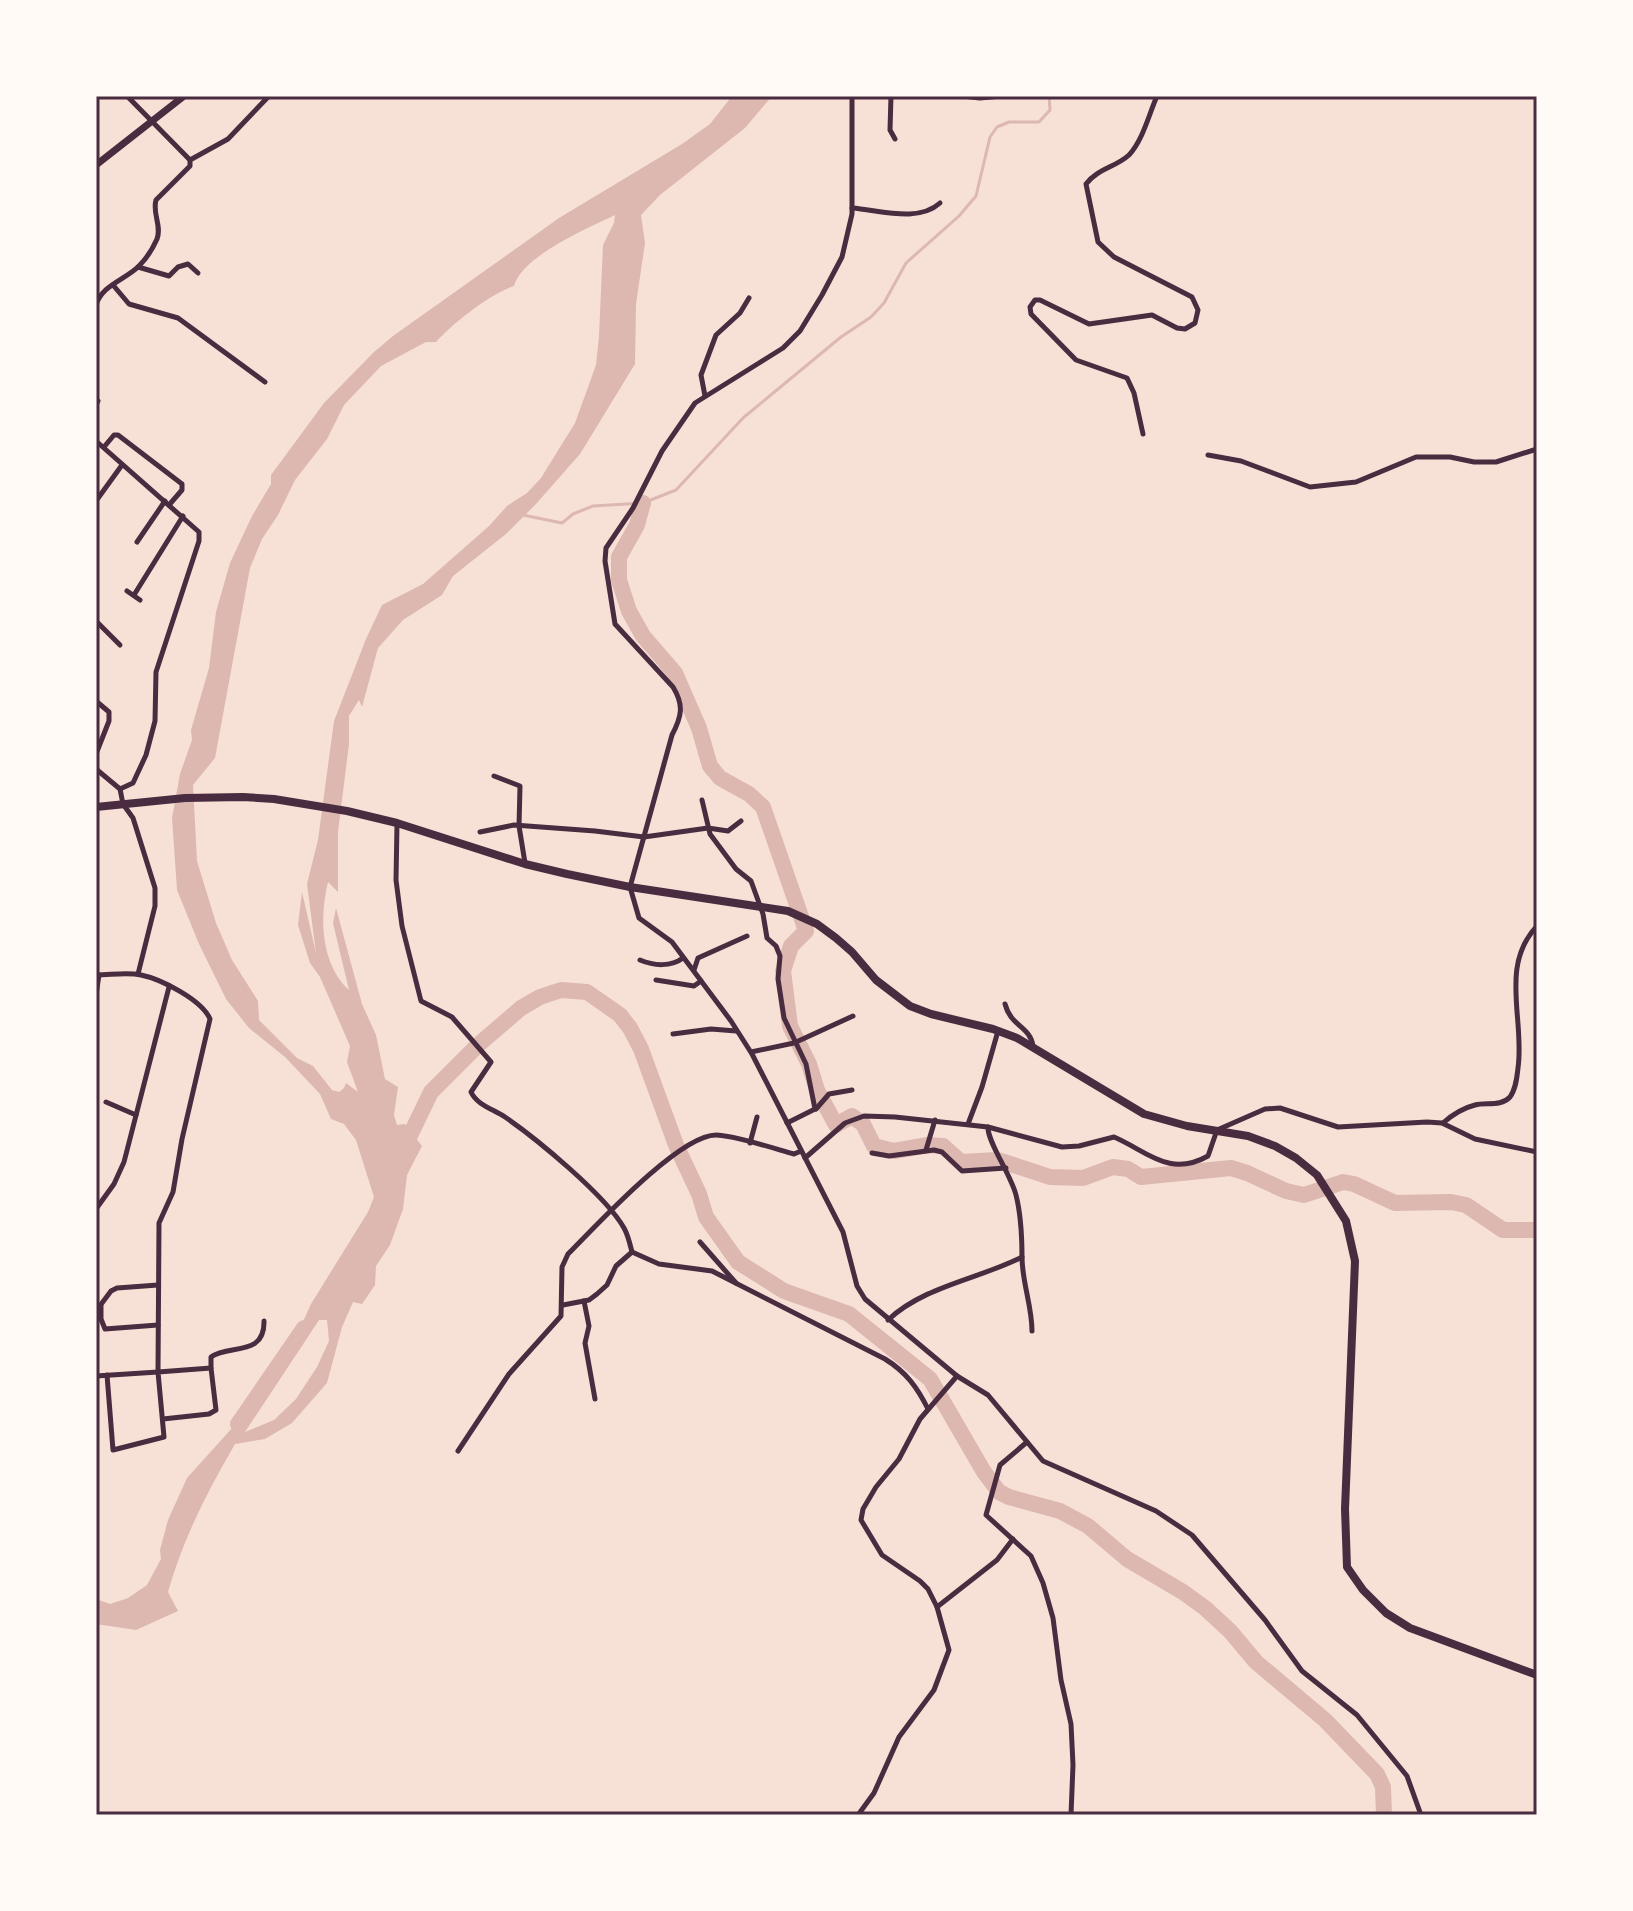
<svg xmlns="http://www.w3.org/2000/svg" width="1633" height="1911" font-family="'Alegreya Sans',sans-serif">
<rect width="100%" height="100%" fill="#f7e1d7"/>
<path fill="#dcb8b0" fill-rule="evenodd" d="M 732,96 L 772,96 L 745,128 L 660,195 L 641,215 L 645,243 L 636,304 L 635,364 L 580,454 L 536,504 L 506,534 L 453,576 L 442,595 L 403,620 L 378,648 L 362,707 L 359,700 L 349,716 L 349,744 L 338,832 L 338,892 L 328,882 C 319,918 321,964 349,990 L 333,923 L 336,908 L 362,1004 L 376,1035 L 385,1079 L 398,1087 L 394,1115 L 397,1125 L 405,1124 L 422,1146 L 407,1175 L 403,1209 L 390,1245 L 376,1266 L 375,1285 L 362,1304 L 353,1302 L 342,1327 L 327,1383 L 292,1423 L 265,1439 L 235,1444 C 207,1492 183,1539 168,1592 L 178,1611 L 136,1630 L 96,1624 L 96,1599 L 110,1604 L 128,1598 L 147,1585 L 161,1559 L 160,1550 L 168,1520 L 187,1478 L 278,1377 L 311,1304 L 368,1212 L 374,1197 L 356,1140 L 344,1124 L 331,1119 L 320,1094 L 285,1057 L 249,1028 L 226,999 L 199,944 L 177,890 L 172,818 L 180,774 L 192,740 L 191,730 L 209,668 L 216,612 L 230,563 L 252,516 L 271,484 L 271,475 L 324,403 L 374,352 L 393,336 L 559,218 L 682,144 L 710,124 ZM 615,215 L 614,223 L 603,245 L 599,336 L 596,365 L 575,423 L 541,478 L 527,493 L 507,506 L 489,526 L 423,584 L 382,605 L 366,639 L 334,721 L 318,840 L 307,884 L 316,953 L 302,892 L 298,925 L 310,963 L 320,977 L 350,1046 L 347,1062 L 358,1092 L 346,1083 L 344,1088 L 339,1092 L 332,1090 L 313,1066 L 297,1058 L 259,1020 L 258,1001 L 232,960 L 216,923 L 197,861 L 193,785 L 215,758 L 250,568 L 262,539 L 278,515 L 295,480 L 327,439 L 344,405 L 381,366 L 426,342 L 436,342 C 453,323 490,294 514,286 C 522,256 588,228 615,215 ZM 319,1320 L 327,1320 L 329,1341 L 317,1367 L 296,1399 L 274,1420 L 245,1432 Z"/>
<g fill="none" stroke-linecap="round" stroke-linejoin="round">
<polyline stroke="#dcb8b0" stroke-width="3" points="523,515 562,523 573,514 593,506 643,503 676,490 743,418 841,337 871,317 884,303 906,263 959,216 976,196 990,137 997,127 1009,122 1039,122 1050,110 1049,96"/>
<g stroke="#dcb8b0" stroke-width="16">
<polyline points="643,503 637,525 619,557 619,580 629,611 643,636 675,673 699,728 710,766 720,778 749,794 763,807 806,931 791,946 783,971 790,1026 809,1064 817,1090 836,1125 852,1116 863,1124 874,1146 894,1151 928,1145 943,1146 961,1162 998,1160 1050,1177 1083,1178 1113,1167 1128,1169 1141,1177 1231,1168 1247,1173 1286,1191 1304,1195 1343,1182 1354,1184 1395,1203 1451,1202 1466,1205 1503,1230 1537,1230"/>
<polyline points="402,1152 431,1092 478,1045 521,1008 540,997 561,990 587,992 620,1015 630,1028 641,1049 676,1145 699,1194 706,1217 738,1262 784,1291 849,1314 920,1371 930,1379 984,1472 999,1492 1009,1497 1060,1511 1088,1526 1127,1559 1183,1592 1205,1608 1230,1631 1256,1662 1325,1720 1377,1774 1383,1787 1384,1815"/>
<polyline points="238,1424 304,1328"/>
</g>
<g stroke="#4a2c40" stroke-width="5">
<polyline points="127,96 190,160"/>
<path d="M 852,96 L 852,214 L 842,257 L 822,295 L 800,331 L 783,348 L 695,403 L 662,451 L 633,508 L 606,548 L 605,561 L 615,624 L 673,687 C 684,705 682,716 672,735 L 630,887 L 639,918 L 672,942 L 731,1021 L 752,1054 L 843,1232 L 857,1286 L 865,1299 L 957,1376 L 988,1395 L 1043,1461 L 1156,1511 L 1192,1535 L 1265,1620 L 1302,1671 L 1357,1715 L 1407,1776 L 1421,1815"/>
<polyline points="891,96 890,130 895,139"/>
<polyline points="962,96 980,98 1001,96"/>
<polyline points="96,97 98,96"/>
<path d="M 852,208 C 880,210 918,223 940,203"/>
<polyline points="138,267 169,276 178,267 188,264 198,273"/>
<polyline points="113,285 129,304 178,318 265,382"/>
<path d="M 96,305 C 102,285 125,280 139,266 C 146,259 153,248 157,239 C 162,226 152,213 156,200 L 190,166 L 190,160 L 228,139 L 269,96"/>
<polyline points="705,396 701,375 716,335 740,313 749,298"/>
<polyline points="96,405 98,401"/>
<path d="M 1143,434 L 1134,393 L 1127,378 L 1076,360 L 1031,314 L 1030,307 L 1035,300 L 1040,300 L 1089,324 L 1152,315 L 1177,328 L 1185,329 L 1195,323 L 1198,310 L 1192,297 L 1114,257 L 1098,242 L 1086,184 C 1097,169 1116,167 1129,155 C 1143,140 1149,114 1157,96"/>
<polyline points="96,441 199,532 199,541 156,672 155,721 146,755 133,783 120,789"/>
<polyline points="104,447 114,435 118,435 182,484 182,490 169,505"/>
<polyline points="1208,455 1241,461 1310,487 1356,482 1416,457 1450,457 1474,462 1496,462 1537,449"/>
<polyline points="96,501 122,465"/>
<polyline points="137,542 165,501"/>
<polyline points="127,591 140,600"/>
<polyline points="134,595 183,516"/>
<polyline points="96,621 120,645"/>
<polyline points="96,701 109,712 109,721 96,754"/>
<polyline points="96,769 120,789 123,804 133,818 155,888 155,906 138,974"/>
<polyline points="494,776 520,786 519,826 525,863"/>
<polyline points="702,800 710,834 736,869 751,881 763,914 767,938 776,946 780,956 778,979 784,1018 806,1064 815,1109 787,1123"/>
<path d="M 397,824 L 396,880 L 402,926 L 421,1001 L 452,1017 L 491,1062 L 471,1092 C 477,1105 493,1109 505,1117 C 537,1139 606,1196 624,1228 C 628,1235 630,1244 632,1252 L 659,1264 L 712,1271 L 885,1359 C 906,1372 917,1387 928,1409"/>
<polyline points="480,832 514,825 595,831 644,837 708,828 728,831 741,821"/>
<path d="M 640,960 C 654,966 671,967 683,958"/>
<polyline points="694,970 698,958 747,936"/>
<path d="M 96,975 C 111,975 127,972 141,975 C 161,979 202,1000 210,1019 L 182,1139 L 173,1192 L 159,1223 L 158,1372 L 96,1376"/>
<polyline points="656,980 694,986 701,981"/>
<polyline points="96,995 99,975"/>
<path d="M 1005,1004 C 1011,1027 1030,1026 1033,1046"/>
<polyline points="673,1034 711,1029 736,1031"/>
<polyline points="751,1052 794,1043 853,1016"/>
<polyline points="106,1102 136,1115"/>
<polyline points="816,1109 829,1094 852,1090"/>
<path d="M 1443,1123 C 1452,1115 1463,1108 1475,1105 C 1486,1102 1501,1107 1510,1097 C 1516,1089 1517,1077 1518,1068 C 1525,1020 1499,966 1537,926"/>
<polyline points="968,1124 982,1087 998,1031"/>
<path d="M 988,1127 C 987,1141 1011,1175 1016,1195 C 1021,1215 1022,1237 1022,1257 C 1022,1282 1032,1306 1032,1331"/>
<polyline points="750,1143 757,1117"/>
<polyline points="926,1150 935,1120"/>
<polyline points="872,1153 889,1156 934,1150 942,1152 962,1171 1006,1168"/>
<path d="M 805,1158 L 845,1123 L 864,1116 L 895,1117 L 988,1127 L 1062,1147 L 1079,1146 L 1114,1137 C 1147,1151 1169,1178 1208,1156 L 1217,1130 L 1265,1109 L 1280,1108 L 1338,1127 L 1427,1122 L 1442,1123 L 1475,1139 L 1537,1152"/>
<polyline points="96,1209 114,1184 124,1162 169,987"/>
<polyline points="700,1242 736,1283"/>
<polyline points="584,1301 589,1326 585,1343 595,1399"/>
<polyline points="563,1305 589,1300 597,1294 607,1285 616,1266 632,1252"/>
<polyline points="101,1306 101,1319 105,1329 158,1325"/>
<polyline points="96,1311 111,1291 117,1288 158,1285"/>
<path d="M 888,1320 C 924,1286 979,1279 1022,1257"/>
<path d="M 107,1375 L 113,1450 L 164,1437 L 158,1372 L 211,1368 L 211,1357 C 229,1344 265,1357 264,1321"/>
<polyline points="163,1419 209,1414 216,1410 211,1368"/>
<polyline points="1027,1442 1000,1465 986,1515 1031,1556 1043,1583 1053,1618 1061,1680 1071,1724 1073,1765 1071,1815"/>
<path d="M 458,1451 L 509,1374 L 561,1316 L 562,1267 L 568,1254 C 595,1227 679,1135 716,1135 C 733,1135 776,1149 794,1154 L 801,1151"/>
<polyline points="937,1607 997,1560 1013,1539"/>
<polyline points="858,1815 874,1793 899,1737 934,1690 949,1650 937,1607 928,1589 920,1581 882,1555 861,1520 863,1509 876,1487 899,1459 920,1419 957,1376"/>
</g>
<polyline stroke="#4a2c40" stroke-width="7" points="96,165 184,96"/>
<polyline stroke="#4a2c40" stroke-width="8" points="96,807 185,798 243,797 274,799 347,811 397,823 525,864 567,874 630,887 788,911 817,924 836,938 852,952 876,980 910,1006 931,1014 993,1029 1017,1038 1144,1114 1187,1126 1248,1136 1275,1146 1296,1158 1317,1175 1346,1221 1355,1261 1345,1509 1347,1567 1363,1590 1386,1613 1410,1628 1537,1675"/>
</g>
<rect width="1633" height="1911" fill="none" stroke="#fffaf5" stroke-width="196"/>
<rect x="98" y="98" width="1437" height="1715" fill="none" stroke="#4a2c40" stroke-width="3"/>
</svg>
